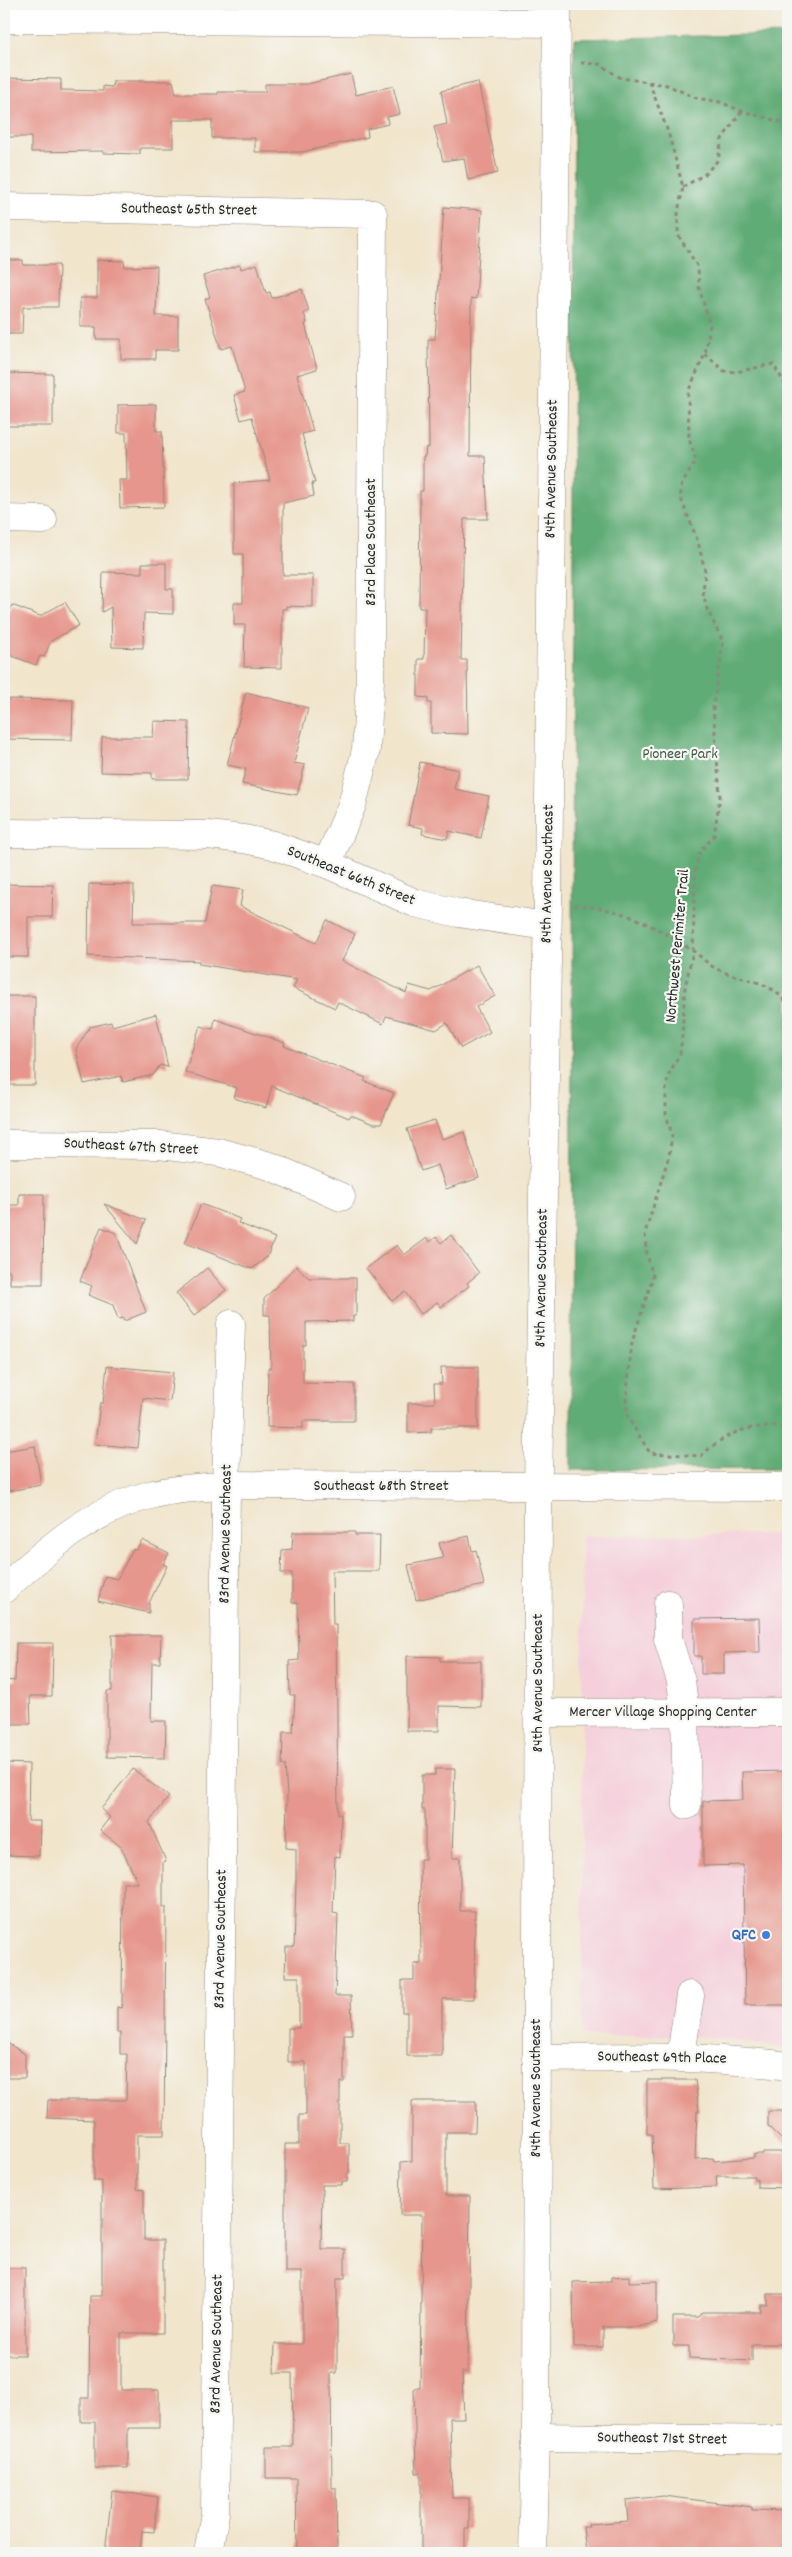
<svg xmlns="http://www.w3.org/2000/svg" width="792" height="2557" font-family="Dekko,sans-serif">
<rect width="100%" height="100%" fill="#f6f6f2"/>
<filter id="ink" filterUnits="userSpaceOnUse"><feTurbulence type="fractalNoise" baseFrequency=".02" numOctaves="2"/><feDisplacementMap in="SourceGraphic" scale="10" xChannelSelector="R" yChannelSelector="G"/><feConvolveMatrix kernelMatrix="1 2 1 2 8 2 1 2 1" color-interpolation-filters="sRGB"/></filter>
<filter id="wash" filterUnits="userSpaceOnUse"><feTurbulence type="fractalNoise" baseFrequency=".0096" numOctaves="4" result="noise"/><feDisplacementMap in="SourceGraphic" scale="20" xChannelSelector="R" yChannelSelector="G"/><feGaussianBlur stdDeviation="1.12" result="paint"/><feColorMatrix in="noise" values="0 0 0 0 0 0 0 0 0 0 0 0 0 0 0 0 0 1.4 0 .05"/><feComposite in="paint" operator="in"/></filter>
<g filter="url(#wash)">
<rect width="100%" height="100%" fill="#f1e5cc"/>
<polygon fill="#f5cfdb" points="788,1534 788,2049 699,2036 582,2036 582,1536"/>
<polygon fill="#60ac76" stroke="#466c50" points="788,34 788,1469 571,1470 574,39"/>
<g id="blocks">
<g fill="#e6968c">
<polygon points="351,74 356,95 393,86 400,114 387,117 388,124 367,129 368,137 302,152 255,152 255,138 212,138 212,120 173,120 173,148 140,148 140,154 103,153 103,151 31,152 31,137 4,137 4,78 61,79 61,90 103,91 103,86 112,87 113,81 173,81 176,94 218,94 218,92 265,92 265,84 307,84"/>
<polygon points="478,82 498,173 468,180 464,158 443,161 434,127 447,124 441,91"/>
<polygon points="444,207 482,210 476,299 471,298 470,456 485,456 488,519 464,519 461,660 467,660 468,734 431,733 431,703 428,703 428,698 418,697 418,659 424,659 425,608 419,608 420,491 423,491 423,456 425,456 426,447 429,448 428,339 435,339"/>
<polygon points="4,260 23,260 23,265 59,265 58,307 23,307 22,334 4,334"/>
<polygon points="97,260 124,261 125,267 157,266 156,316 178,316 178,350 155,350 155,359 121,359 121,339 96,339 96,327 80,327 80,298 97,298"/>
<polygon points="257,264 266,293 270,292 272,298 302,289 309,311 304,313 307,323 305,324 317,369 297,375 313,431 302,434 315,483 312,483 314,496 283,503 283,575 313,575 313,607 286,606 286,609 282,609 282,668 244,667 245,625 234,625 234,603 243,603 243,554 234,554 234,483 270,480 252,417 241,420 234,395 245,392 232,346 221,349 205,299 210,297 203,276 240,265 241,269"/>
<polygon points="4,373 53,374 53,426 4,426"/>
<polygon points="156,404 156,431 162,431 164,507 120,508 119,480 127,480 126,433 118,433 118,405"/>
<polygon points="142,563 166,563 166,589 173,589 173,614 144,613 143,648 112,647 111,607 102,612 103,572 142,573"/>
<polygon points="65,602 79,625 51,641 44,657 40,656 36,665 4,653 4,608 10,610 12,605 40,616"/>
<polygon points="246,692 308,708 294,763 305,765 297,795 242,784 246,769 227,765"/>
<polygon points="4,699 73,700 72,740 4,739"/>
<polygon points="154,721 189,722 188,779 152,779 152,773 101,772 102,737 153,737"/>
<polygon points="420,762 458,770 454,789 489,796 481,838 449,831 447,839 422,834 423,828 408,825"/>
<polygon points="4,884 53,885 52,917 28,917 28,957 4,957"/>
<polygon points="89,884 134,885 133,923 205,923 212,886 243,890 240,906 316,943 327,920 355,934 342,961 406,993 409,985 431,991 477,965 495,996 476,1007 490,1032 461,1048 447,1023 436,1030 386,1016 383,1024 338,1002 335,1008 293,988 297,980 199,964 199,961 88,956"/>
<rect x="4" y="996" width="31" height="89"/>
<polygon points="156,1014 168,1067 160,1065 153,1075 123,1082 121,1076 84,1084 76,1049 90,1027 111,1022 112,1026"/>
<polygon points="215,1019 285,1043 284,1046 366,1078 364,1081 394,1093 381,1124 373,1124 351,1115 349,1118 272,1086 266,1108 234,1098 237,1088 185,1072 200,1026 213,1029"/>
<polygon points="435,1120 442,1139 464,1132 479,1178 446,1189 438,1165 421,1171 407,1129"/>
<polygon points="19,1194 44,1194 43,1284 10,1284 10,1271 4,1271 4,1205 19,1205"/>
<polygon points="104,1204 146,1220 137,1244"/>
<polygon points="201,1204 240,1219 238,1223 275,1238 267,1257 252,1269 185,1243"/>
<polygon points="101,1227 116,1233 146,1312 124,1321 123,1318 118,1319 113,1305 88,1295 92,1286 80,1281"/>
<polygon points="451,1235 479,1273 467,1283 469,1286 441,1307 437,1302 421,1314 405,1292 392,1301 366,1268 397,1245 404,1255 427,1238 430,1242 436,1237 441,1243"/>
<polygon points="296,1266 309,1278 356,1278 356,1316 353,1316 353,1321 306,1322 306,1345 303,1345 303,1383 354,1384 354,1421 303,1421 303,1428 267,1427 268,1368 271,1368 270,1315 264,1315 264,1299"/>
<polygon points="207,1268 226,1290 194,1316 176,1293"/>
<polygon points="107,1366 173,1372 170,1401 143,1398 138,1448 95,1444 100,1403 103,1403"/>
<polygon points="441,1367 478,1367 478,1428 431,1428 431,1432 408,1433 408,1403 435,1403 434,1384 442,1384"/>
<polygon points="35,1446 41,1485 4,1492 4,1451"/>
<polygon points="293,1532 355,1532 355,1535 380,1535 379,1571 332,1571 333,1624 336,1624 338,1814 341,1814 340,1857 335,1856 333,1913 338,1914 335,1996 351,1996 352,2034 344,2034 344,2082 340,2082 340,2143 349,2143 349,2174 347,2174 347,2182 342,2182 342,2185 322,2185 321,2249 345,2249 345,2278 337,2278 337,2373 331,2373 332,2488 336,2488 337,2553 297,2553 296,2478 266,2478 266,2447 293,2447 292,2373 274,2373 275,2344 302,2344 302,2272 285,2272 285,2144 299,2144 299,2115 306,2115 306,2062 288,2062 288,2028 299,2028 299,1977 285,1977 286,1947 294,1947 296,1884 296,1849 286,1848 287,1796 285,1765 282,1765 283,1732 293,1732 295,1695 290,1695 289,1661 299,1660 298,1603 292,1603 292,1573 281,1573 282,1550 292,1549"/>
<polygon points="469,1536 472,1551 476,1550 484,1585 416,1600 408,1565 443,1558 439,1543"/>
<polygon points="142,1540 169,1553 163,1564 167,1566 149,1603 149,1613 98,1601 105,1576 117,1579 133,1549 136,1550"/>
<polygon points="759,1618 760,1652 724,1653 724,1674 701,1674 701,1656 694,1656 694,1619"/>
<polygon points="112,1635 161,1635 160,1663 152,1663 151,1721 166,1721 165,1758 107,1757 107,1691 112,1691"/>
<polygon points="16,1643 53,1643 52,1696 30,1696 31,1724 4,1724 4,1680 15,1681"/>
<polygon points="407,1656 440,1657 440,1661 481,1661 481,1707 439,1706 439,1731 407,1731"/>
<polygon points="4,1763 29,1764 28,1821 40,1821 39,1856 4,1855"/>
<polygon points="133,1769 169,1797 149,1822 166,1861 163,1862 163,1907 166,1907 164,2135 137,2135 137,2189 144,2190 144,2240 163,2240 163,2333 121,2333 121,2390 159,2390 159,2428 128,2428 128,2468 95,2468 95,2422 81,2422 81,2398 89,2398 90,2296 102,2296 102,2181 94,2181 94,2120 47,2118 48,2100 126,2100 127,2054 120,2054 120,2033 117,2033 117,2007 121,2008 122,2003 123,1883 138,1883 121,1847 100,1830 110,1817 101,1809"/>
<polygon points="435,1769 455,1769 452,1858 460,1858 460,1911 475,1911 474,1999 442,1999 442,2056 407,2056 407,2012 402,2012 402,1980 414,1980 414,1964 421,1964 420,1859 425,1859 425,1810 422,1810 422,1775 435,1775"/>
<polygon points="788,1771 788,2005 745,2005 743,1865 703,1866 703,1801 743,1800 742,1772"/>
<polygon points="4,2041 25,2054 25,2078 4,2078"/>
<polygon points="647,2080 695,2080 699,2111 697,2111 695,2159 713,2158 714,2161 754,2158 754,2154 763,2154 763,2152 788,2152 788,2188 757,2187 757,2179 754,2179 754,2176 716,2176 717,2187 654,2189 652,2134 647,2134"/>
<polygon points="412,2101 476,2101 475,2132 446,2132 446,2196 470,2196 468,2372 462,2372 464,2418 450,2418 452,2498 469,2498 469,2529 465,2529 465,2553 421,2553 421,2473 416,2473 414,2388 420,2388 422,2215 400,2215 401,2162 412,2161"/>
<polygon points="768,2111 788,2111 788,2146 768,2126"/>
<rect x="4" y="2268" width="21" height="87"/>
<polygon points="629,2276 629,2282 657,2281 657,2322 638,2327 603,2327 603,2347 574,2347 573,2282 611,2281 611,2277"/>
<polygon points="768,2294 788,2294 788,2341 786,2341 786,2344 752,2344 752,2361 689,2358 689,2346 673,2346 673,2317 698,2317 702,2312 761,2312 761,2305 768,2305"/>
<polygon points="112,2491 158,2497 154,2532 142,2531 140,2553 105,2553"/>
<polygon points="664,2496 752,2507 752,2510 788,2511 788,2553 586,2553 583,2527 589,2527 588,2524 628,2521 626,2500"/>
</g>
</g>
</g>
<g filter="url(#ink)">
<use href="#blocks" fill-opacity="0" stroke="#8e887c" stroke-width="1"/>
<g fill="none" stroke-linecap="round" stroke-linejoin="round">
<g stroke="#8e887c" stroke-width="29">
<g id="minor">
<polyline points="4,19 557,23"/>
<polyline points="4,207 373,214 370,680 366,750 352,805 327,864"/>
<polyline points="4,519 43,520"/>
<polyline points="4,833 208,835 244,839 273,845 327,864 415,903 458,913 547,926"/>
<polyline points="4,1144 159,1145 218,1152 270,1166 341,1197"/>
<path d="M 4,1589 C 48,1548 94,1508 154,1494 C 177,1488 203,1488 226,1485 L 788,1487"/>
<polyline points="668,1604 668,1639 681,1681 685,1712 687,1805"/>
<polyline points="537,1713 788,1712"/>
<polyline points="681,2056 690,1995"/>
<path d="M 536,2058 C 621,2057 704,2055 788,2066"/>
<polyline points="536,2437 788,2440"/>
<polyline points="208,2553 215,2513 226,1485 231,1324"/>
<polyline points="533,2553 536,2437 538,1487 548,903 557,4"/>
</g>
</g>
<g stroke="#8e887c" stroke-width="3" stroke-dasharray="4 4" stroke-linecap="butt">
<polyline points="581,63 599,64 621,78 667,85 696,98 720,102 742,111 788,124"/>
<path d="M 649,82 L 668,132 L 683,187 L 678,212 L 678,235 L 698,267 L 699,287 L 710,326 L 705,354 L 688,392 L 689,439 L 696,460 L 680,488 L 682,501 L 698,542 L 705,571 L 703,593 L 707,609 L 723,642 L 713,707 L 720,796 L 714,836 L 700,851 L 695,872 L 693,951 L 685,987 L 682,1037 L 680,1053 L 668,1076 L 666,1090 L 666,1114 L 672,1135 L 669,1156 L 645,1233 L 646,1250 L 653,1277 L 632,1342 L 626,1399 L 628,1418 L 650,1453 L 701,1456 C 718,1440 737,1428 761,1427 C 774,1427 775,1423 788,1429"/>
<polyline points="683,187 705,174 718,160 722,139 742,111"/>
<polyline points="705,354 724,371 736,372 773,364 788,389"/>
<path d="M 574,905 C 623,908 650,923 690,949 C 699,954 706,963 715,968 C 742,982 768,977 788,1005"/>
</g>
<use href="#minor" stroke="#fff" stroke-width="28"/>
</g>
</g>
<circle fill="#3f7fe0" stroke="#f6f6f2" stroke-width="2" cx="766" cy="1935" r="5"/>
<g text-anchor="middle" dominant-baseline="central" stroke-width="4.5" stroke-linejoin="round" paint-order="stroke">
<g font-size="16" fill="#2b2b2b" stroke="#f6f6f2">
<text transform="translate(189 210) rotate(1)">Southeast 65th Street</text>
<text transform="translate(552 469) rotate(-89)">84th Avenue Southeast</text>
<text transform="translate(371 542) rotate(-90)">83rd Place Southeast</text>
<text transform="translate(548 874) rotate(-89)">84th Avenue Southeast</text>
<text transform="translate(351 876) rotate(22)">Southeast 66th Street</text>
<text transform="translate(678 946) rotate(-85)">Northwest Perimiter Trail</text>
<text transform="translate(131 1147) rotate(3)">Southeast 67th Street</text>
<text transform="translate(542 1278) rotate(-89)">84th Avenue Southeast</text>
<text x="381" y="1486">Southeast 68th Street</text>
<text transform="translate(226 1534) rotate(-89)">83rd Avenue Southeast</text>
<text transform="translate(538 1683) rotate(-90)">84th Avenue Southeast</text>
<text x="663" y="1712">Mercer Village Shopping Center</text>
<text transform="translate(221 1939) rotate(-89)">83rd Avenue Southeast</text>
<text transform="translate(662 2058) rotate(1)">Southeast 69th Place</text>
<text transform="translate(536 2088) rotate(-90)">84th Avenue Southeast</text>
<text transform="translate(217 2344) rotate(-89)">83rd Avenue Southeast</text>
<text transform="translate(662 2439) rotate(1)">Southeast 71st Street</text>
</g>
<g font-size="16" fill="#415a48" stroke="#f6f6f2">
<text x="680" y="754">Pioneer Park</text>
</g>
<g font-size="16" font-weight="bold" fill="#366cbe" stroke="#f6f6f2" text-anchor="end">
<text x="756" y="1935">QFC</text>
</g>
</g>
<rect width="792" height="2557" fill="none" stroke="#f6f6f2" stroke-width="20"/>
</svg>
